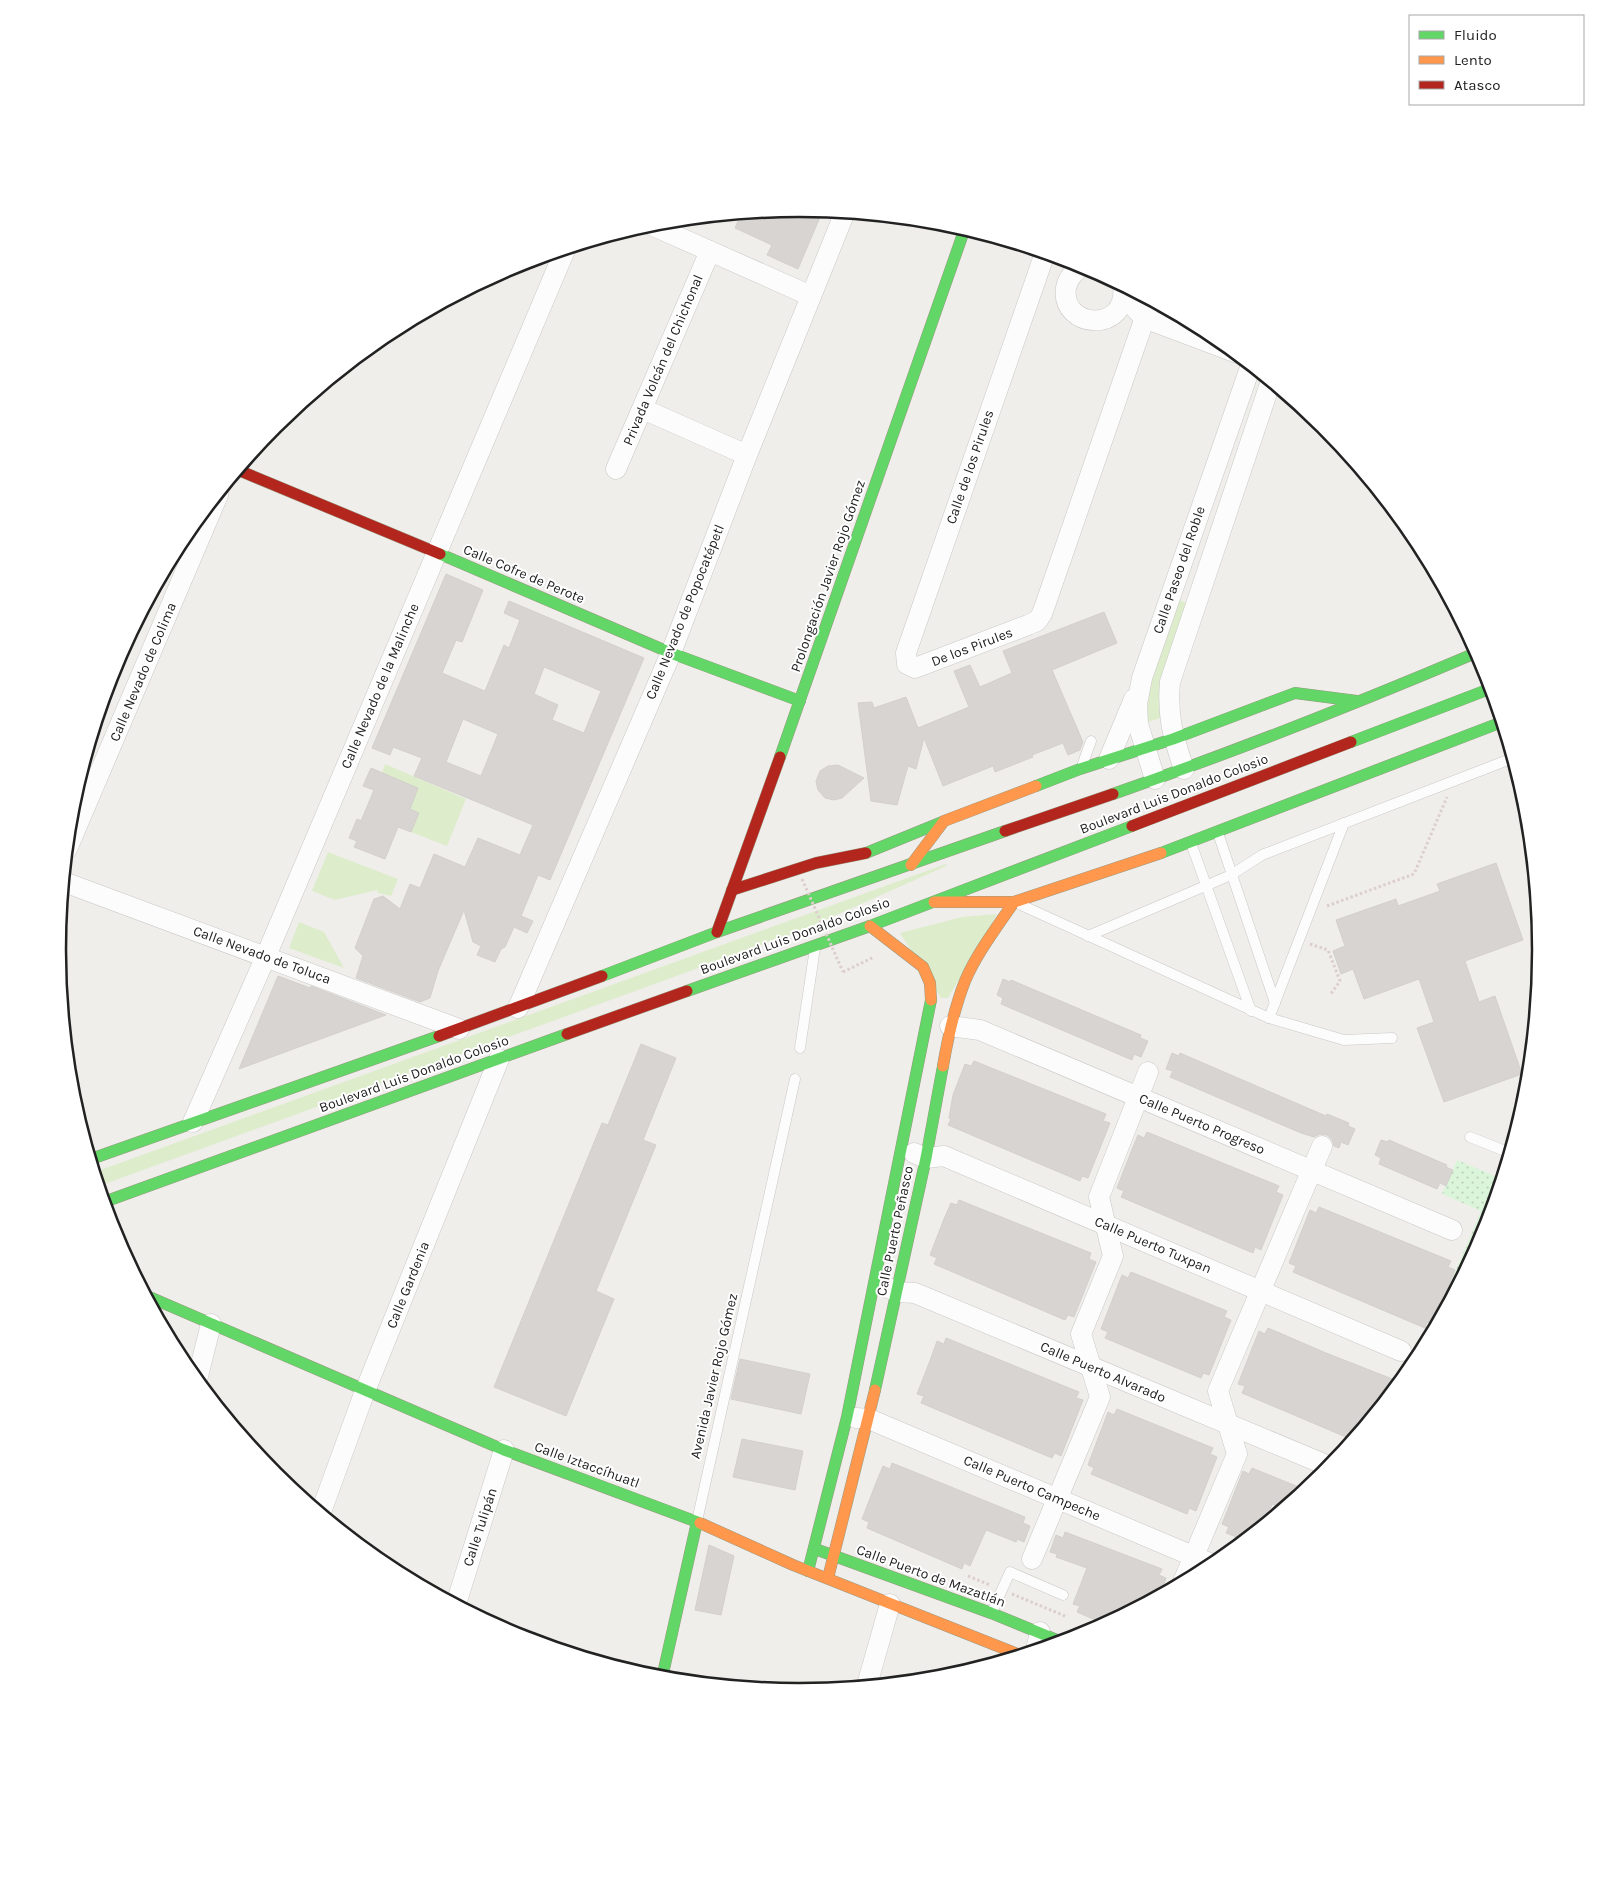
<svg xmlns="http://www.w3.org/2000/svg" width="1599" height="1900" font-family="Karla,sans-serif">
<defs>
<pattern id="park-dots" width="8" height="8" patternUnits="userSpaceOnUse" patternTransform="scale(1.25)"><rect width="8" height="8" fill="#daf5da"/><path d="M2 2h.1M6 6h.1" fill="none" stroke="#bbd2bb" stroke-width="1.8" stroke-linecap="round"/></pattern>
</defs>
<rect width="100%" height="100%" fill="#f0eeeb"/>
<polygon fill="url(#park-dots)" points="1457,1160 1502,1179 1485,1234 1417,1362 1481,1211 1442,1194"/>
<g fill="#ddeccb">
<path d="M 1179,600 L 1187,603 L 1161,704 L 1160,718 L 1148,722 C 1145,679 1165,640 1179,600 Z"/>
<polygon points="385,764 466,799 447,846 411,832 419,813 410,809 418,788 382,773"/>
<polygon points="328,852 398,879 391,896 378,893 377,890 335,900 312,891"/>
<polygon points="946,864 946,866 803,930 99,1186 95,1172"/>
<polygon points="997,914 948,998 941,998 900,933 962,917"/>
<polygon points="299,922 324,932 344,968 289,948"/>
</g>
<g fill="#d7d4d2" stroke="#d3d0cc" fill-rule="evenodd">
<polygon points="800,208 823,210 798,269 767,255 772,245 735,228 741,214"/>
<path d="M 446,574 L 483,590 L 462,642 L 456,640 L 442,673 L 485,691 L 504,645 L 509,648 L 520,620 L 504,613 L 509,601 L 644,658 L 550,880 L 538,875 L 521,916 L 533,921 L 527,933 L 514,927 L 505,947 L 501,949 L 495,962 L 477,955 L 481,946 L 473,942 L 464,910 L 438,971 L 430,998 L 420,1002 L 356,978 L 363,956 L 355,948 L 374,899 L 383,896 L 400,909 L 410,884 L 420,888 L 434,854 L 465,867 L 478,838 L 520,855 L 533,825 L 414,776 L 422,758 L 393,747 L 390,755 L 372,748 ZM 544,667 L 601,691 L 584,733 L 552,720 L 558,705 L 534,694 ZM 463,719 L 498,734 L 481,776 L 446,762 Z"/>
<polygon points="1104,612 1117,643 1052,670 1083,742 1080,750 1068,755 1063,743 1032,755 1033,757 995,772 993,766 943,786 924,738 916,769 908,766 897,805 871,801 858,703 872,702 874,708 906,697 918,728 969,707 954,671 970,665 980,687 1012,673 1003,651"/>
<polygon points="838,765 864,778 842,798 834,800 825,798 818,790 816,781 820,771 828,766"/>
<polygon points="371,768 418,788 410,809 419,813 411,832 398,827 385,859 354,847 357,841 349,838 357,819 361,821 374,790 363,786"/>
<polygon points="1496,863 1523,940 1465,961 1479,1002 1495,996 1522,1074 1444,1102 1417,1028 1434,1022 1419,979 1364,999 1353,969 1341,974 1333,951 1345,946 1336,920 1396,899 1398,906 1440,891 1437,884"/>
<polygon points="278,976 310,988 311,986 386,1015 239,1069"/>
<polygon points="1003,979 1010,982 1011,980 1141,1035 1140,1038 1148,1041 1141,1057 1134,1054 1132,1060 1001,1004 1003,998 997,995"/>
<polygon points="641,1044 676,1058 643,1140 656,1145 596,1291 614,1299 566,1416 494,1387 602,1123 608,1125"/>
<polygon points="1172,1053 1179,1056 1180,1053 1326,1116 1327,1114 1349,1123 1348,1126 1355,1129 1348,1145 1341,1142 1339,1148 1334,1146 1332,1139 1327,1135 1320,1134 1314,1137 1301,1133 1170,1077 1173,1071 1166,1069"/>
<polygon points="974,1061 1106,1114 1103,1121 1110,1123 1088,1178 1082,1176 1080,1181 948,1125 951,1119 949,1118 953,1095 965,1064 971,1066"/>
<polygon points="1147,1132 1279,1186 1276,1192 1283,1195 1261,1250 1255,1247 1253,1253 1121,1197 1124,1191 1117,1188 1131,1152 1138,1135 1144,1138"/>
<polygon points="1381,1140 1388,1142 1389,1140 1447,1165 1446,1167 1453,1170 1446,1186 1440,1183 1437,1189 1379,1164 1381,1158 1375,1155"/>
<polygon points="959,1200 1091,1253 1089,1259 1096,1262 1074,1317 1068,1315 1065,1320 934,1264 937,1258 930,1255 944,1219 951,1203 957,1205"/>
<polygon points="1319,1207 1451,1261 1448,1267 1455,1270 1433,1325 1427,1322 1425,1328 1293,1272 1296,1266 1289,1263 1310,1210 1316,1213"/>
<polygon points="1131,1272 1227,1311 1224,1317 1231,1320 1209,1375 1203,1373 1201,1378 1105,1338 1108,1332 1101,1329 1122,1275 1128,1278"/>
<polygon points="1268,1328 1326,1353 1400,1382 1353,1440 1242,1393 1245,1386 1238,1384 1259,1331 1265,1334"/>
<polygon points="946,1338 1079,1392 1076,1398 1083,1400 1061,1456 1055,1453 1052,1458 921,1403 924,1396 917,1394 931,1358 937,1341 944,1344"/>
<polygon points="740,1359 810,1374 801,1414 731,1399"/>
<polygon points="1117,1409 1213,1448 1210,1454 1217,1457 1196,1511 1189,1508 1187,1514 1091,1474 1094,1468 1088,1465 1108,1412 1114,1415"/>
<polygon points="742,1439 803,1451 795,1490 733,1477"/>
<polygon points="892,1463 1025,1517 1023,1523 1030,1526 1024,1542 1017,1539 1016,1542 986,1530 970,1566 964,1563 962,1569 867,1528 869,1522 862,1519 876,1483 883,1466 890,1469"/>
<polygon points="1252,1468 1306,1490 1283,1509 1272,1504 1264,1524 1244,1540 1226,1533 1229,1527 1222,1524 1243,1471 1249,1474"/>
<polygon points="1065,1532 1162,1569 1159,1575 1166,1578 1160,1595 1112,1620 1103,1616 1100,1622 1077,1612 1080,1606 1073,1604 1087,1568 1056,1557 1057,1554 1050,1552 1056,1535 1063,1538"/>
<polygon points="709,1545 734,1556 721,1615 695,1610"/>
</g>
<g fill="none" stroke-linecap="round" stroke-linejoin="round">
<g stroke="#c9c8c7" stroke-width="11">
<g id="lane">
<polyline points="1083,763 1091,741"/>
<polyline points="1218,833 1275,1003"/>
<polyline points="1191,843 1251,1011"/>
<polyline points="1021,905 1269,1018 1344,1040 1392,1038"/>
<polyline points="1088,936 1231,875 1262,855 1513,758"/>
<polyline points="1269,1018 1344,823"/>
<polyline points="800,1048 815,948"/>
<polyline points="1470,1137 1510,1153"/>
<polyline points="697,1521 795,1079"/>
<polyline points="992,1612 1010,1572 1063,1595"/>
</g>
</g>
<g stroke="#c9c8c7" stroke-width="21">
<g id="street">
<polyline points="649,224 811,296"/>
<polyline points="1045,253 906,653 907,664 915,668 1028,625 1037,621 1042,614 1151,300"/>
<path d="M 1085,265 C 1075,270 1068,277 1066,288 C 1060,329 1129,334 1123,286"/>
<polyline points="1135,308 1144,318 1237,353"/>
<polyline points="643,409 747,455"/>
<polyline points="616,469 710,251"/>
<polyline points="1109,759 1134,699"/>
<path d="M 1184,769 C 1173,737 1167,716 1170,682 L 1271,381"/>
<polyline points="1155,779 1138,724 1137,704 1142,678 1251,365"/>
<polyline points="67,849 218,495"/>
<polyline points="64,882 459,1029"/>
<polyline points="518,1008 671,653 747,455 845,212"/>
<polyline points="950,1026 980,1030 1452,1230"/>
<polyline points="193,1122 266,956 565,250"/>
<polyline points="914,1153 926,1158 944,1156 1401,1351"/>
<polyline points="886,1287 897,1292 915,1293 1331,1467"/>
<polyline points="197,1380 211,1324"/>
<polyline points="856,1418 869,1419 1214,1565"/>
<polyline points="321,1512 365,1391 499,1059"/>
<polyline points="1032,1559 1100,1397 1081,1334 1113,1256 1099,1197 1148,1072"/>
<polyline points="1183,1582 1237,1454 1218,1391 1322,1146"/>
<polyline points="456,1604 504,1450"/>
<polyline points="1036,1650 1040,1632"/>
<polyline points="867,1685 890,1604"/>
</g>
</g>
<g stroke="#999a82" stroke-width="12">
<g id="fast">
<polyline points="440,554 671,653 800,701"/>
<polyline points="1351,742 1492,688"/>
<polyline points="780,757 965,228"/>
<polyline points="1036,786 1080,769 1173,739 1295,693 1357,701"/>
<path d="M 1113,794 C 1236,751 1358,703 1478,652"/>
<polyline points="866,853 942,822"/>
<polyline points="1161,853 1502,722"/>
<polyline points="602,976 717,932 1005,831"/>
<polyline points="687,991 870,926 1132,826"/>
<polyline points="91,1159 439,1036"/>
<polyline points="104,1202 567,1034"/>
<polyline points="147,1296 504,1450 700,1523"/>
<polyline points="875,1390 926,1158 943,1066"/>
<polyline points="818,1550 991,1613 1062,1642"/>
<polyline points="808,1571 847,1417 931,1000"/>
<polyline points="662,1678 697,1522"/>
</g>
</g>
<g stroke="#999a82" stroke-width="12">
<g id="slow">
<polyline points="911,865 944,821 1036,786"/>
<polyline points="934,902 1014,902 1161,853"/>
<polyline points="870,926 923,967 930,983 931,1000"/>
<path d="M 943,1066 C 948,1037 954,1009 965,981 C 977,953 997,927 1014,902"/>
<polyline points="700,1523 793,1565 1020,1655"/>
<polyline points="828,1578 875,1390"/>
</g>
</g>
<g stroke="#999a82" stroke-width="12">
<g id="jam">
<polyline points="238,470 440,554"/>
<polyline points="1132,826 1351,742"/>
<polyline points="1005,831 1113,794"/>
<polyline points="732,890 816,863 866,853"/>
<polyline points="717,932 780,757"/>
<polyline points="567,1034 687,991"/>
<polyline points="439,1036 602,976"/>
</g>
</g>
<g stroke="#dccecd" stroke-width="3" stroke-dasharray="2.5 2.5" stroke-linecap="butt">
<polyline points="1327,906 1414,874 1447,797"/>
<polyline points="1310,944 1328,950 1340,981 1330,995"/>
<polyline points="843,972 874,957"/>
<polyline points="1468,1255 1472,1257"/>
<polyline points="1444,1311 1485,1217 1490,1219"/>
<polyline points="968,1576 990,1585"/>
<polyline points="1012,1594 1065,1616"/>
</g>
<use href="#lane" stroke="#fdfcfc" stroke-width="10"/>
<use href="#street" stroke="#fdfcfc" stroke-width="20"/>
<use href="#fast" stroke="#63d668" stroke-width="11"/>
<use href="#slow" stroke="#ff974d" stroke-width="11"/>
<use href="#jam" stroke="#b3261e" stroke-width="11"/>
<polyline stroke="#dccecd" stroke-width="3" stroke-dasharray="2.5 2.5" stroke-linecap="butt" points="802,879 843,972"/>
</g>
<g text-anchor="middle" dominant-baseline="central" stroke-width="4" stroke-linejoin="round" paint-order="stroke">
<g font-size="14" fill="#222" stroke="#fff">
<text transform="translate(663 360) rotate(-67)">Privada Volcán del Chichonal</text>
<text transform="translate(970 467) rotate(-71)">Calle de los Pirules</text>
<text transform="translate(1179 570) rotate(-71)">Calle Paseo del Roble</text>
<text transform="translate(524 574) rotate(23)">Calle Cofre de Perote</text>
<text transform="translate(828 576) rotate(-71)">Prolongación Javier Rojo Gómez</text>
<text transform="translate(685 612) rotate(-68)">Calle Nevado de Popocatépetl</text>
<text transform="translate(972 647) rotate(-21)">De los Pirules</text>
<text transform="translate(143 672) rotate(-67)">Calle Nevado de Colima</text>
<text transform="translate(380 686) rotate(-67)">Calle Nevado de la Malinche</text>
<text transform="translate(1174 794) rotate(-21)">Boulevard Luis Donaldo Colosio</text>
<text transform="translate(795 936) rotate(-20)">Boulevard Luis Donaldo Colosio</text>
<text transform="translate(262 955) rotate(20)">Calle Nevado de Toluca</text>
<text transform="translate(414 1074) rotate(-20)">Boulevard Luis Donaldo Colosio</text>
<text transform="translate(1202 1124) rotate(23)">Calle Puerto Progreso</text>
<text transform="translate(895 1231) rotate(-78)">Calle Puerto Peñasco</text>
<text transform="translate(1153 1245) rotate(23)">Calle Puerto Tuxpan</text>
<text transform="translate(408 1285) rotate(-68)">Calle Gardenia</text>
<text transform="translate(1103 1372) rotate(23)">Calle Puerto Alvarado</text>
<text transform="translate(714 1376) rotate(-77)">Avenida Javier Rojo Gómez</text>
<text transform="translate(587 1465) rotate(20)">Calle Iztaccíhuatl</text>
<text transform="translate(1032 1488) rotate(23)">Calle Puerto Campeche</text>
<text transform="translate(480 1527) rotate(-72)">Calle Tulipán</text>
<text transform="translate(931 1576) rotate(20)">Calle Puerto de Mazatlán</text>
</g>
</g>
<path d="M0 0H1599V1900H0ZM66 950a733 733 0 1 1 1466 0a733 733 0 1 1-1466 0Z" fill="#fff" fill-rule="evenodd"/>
<path fill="none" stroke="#222" stroke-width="2.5" d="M66 950a733 733 0 1 1 1466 0a733 733 0 1 1-1466 0Z"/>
<rect x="1409" y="15" width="175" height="90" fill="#ffffff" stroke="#a7a7a7"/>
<rect x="1419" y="31" width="25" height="8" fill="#63d668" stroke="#a7a7a7"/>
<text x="1454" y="40" font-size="15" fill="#222222">Fluido</text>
<rect x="1419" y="56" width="25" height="8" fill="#ff974d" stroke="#a7a7a7"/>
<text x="1454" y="65" font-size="15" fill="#222222">Lento</text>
<rect x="1419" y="81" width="25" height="8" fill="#b3261e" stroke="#a7a7a7"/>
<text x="1454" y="90" font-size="15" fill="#222222">Atasco</text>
</svg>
